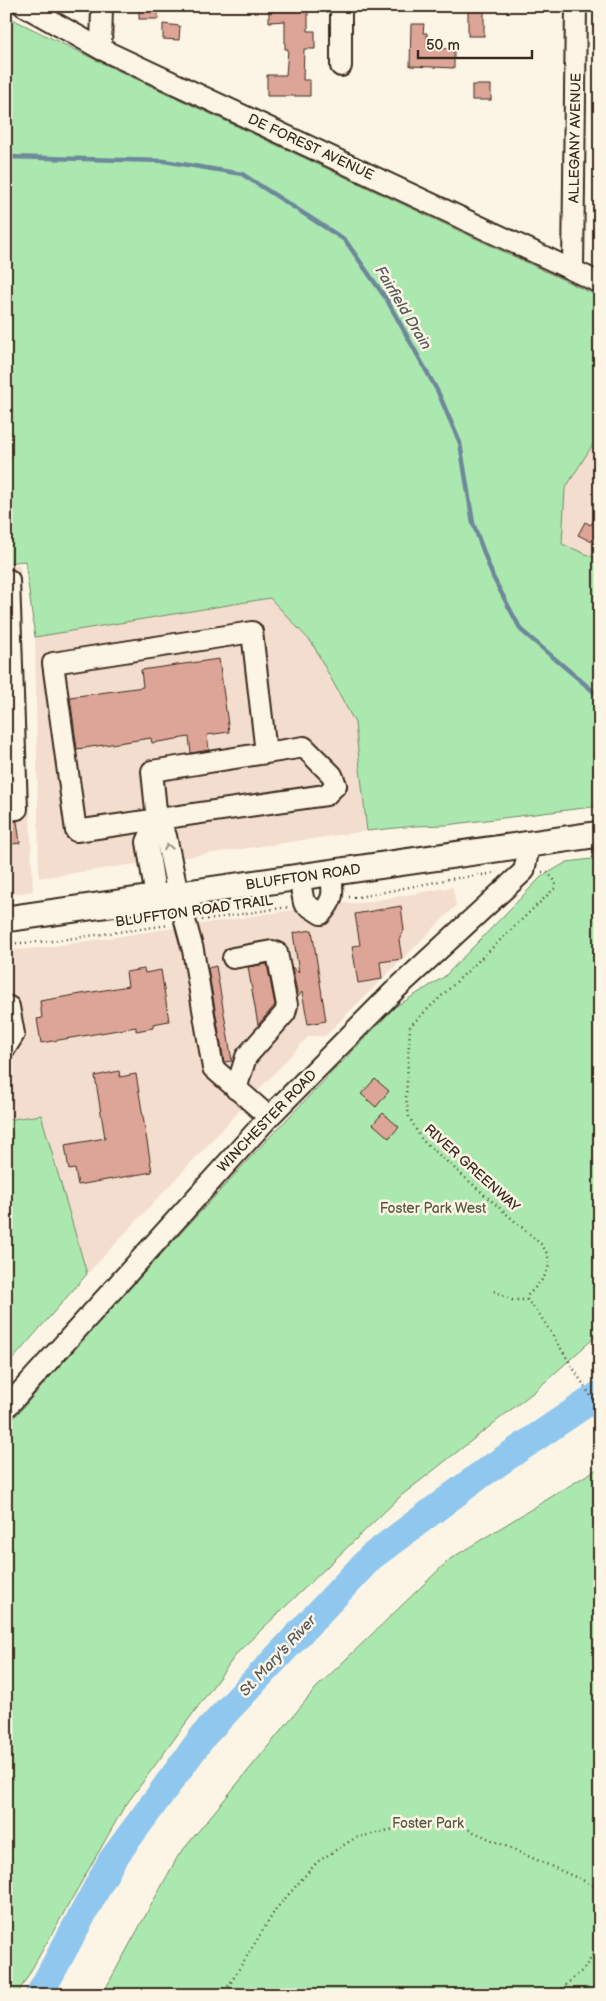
<svg xmlns="http://www.w3.org/2000/svg" width="606" height="2001" font-family="'Balsamiq Sans',sans-serif">
<rect width="100%" height="100%" fill="#fcf5e5"/>
<filter id="ink" filterUnits="userSpaceOnUse"><feTurbulence type="fractalNoise" baseFrequency=".02" numOctaves="2"/><feDisplacementMap in="SourceGraphic" scale="10" xChannelSelector="R" yChannelSelector="G"/><feConvolveMatrix kernelMatrix="1 2 1 2 8 2 1 2 1" color-interpolation-filters="sRGB"/></filter>
<g filter="url(#ink)">
<g fill="#f3ddce">
<polygon points="600,433 600,560 562,544 565,489"/>
<polygon points="20,565 33,891 6,895 6,566"/>
<polygon points="270,598 312,643 355,723 367,831 39,878 35,637"/>
<polygon points="453,887 456,906 325,1036 309,1036 87,1274 41,1115 6,1120 6,951 48,947 340,903 360,903"/>
</g>
<g fill="#abe8af" stroke="#738966">
<polygon points="6,16 102,63 600,297 600,433 565,489 562,544 600,560 600,806 446,825 415,826 367,831 355,723 312,643 270,598 35,637 25,561 6,563"/>
<polygon points="600,858 600,1335 594,1338 535,1391 402,1495 238,1652 123,1809 17,1995 6,1995 6,1427 84,1338 263,1144 395,1007 444,977 541,877 567,862"/>
<polygon points="41,1115 87,1274 6,1367 6,1120"/>
<polygon points="600,1467 600,1995 102,1995 178,1856 316,1688 450,1559"/>
</g>
<g fill="none" stroke-linecap="round" stroke-linejoin="round">
<polyline stroke="#6e889b" stroke-width="4.5" points="6,157 164,161 242,174 345,240 387,300 438,392 460,443 473,523 493,577 521,630 600,697"/>
<polyline stroke="#90c7ee" stroke-width="28" points="39,1995 112,1860 204,1735 371,1557 479,1476 600,1394"/>
</g>
<g fill="#dda597" stroke="#3b2a1e">
<rect x="139" y="6" width="19" height="13"/>
<polygon points="269,6 308,8 308,31 315,31 315,49 304,49 303,80 310,80 310,96 267,96 267,75 286,75 288,49 285,49 285,21 269,22"/>
<rect x="468" y="6" width="16" height="30"/>
<polygon points="163,24 180,26 179,40 163,39"/>
<polygon points="411,24 424,24 423,33 427,33 427,48 454,49 454,68 410,66"/>
<rect x="472" y="85" width="19" height="15"/>
<polygon points="600,507 600,546 578,535 585,522 591,525"/>
<polygon points="219,659 229,732 207,735 209,750 191,753 189,737 152,743 151,738 77,749 70,697 143,687 141,670"/>
<polygon points="17,821 20,843 6,845 6,822"/>
<polygon points="401,906 404,930 399,940 402,959 380,962 382,979 358,983 352,946 360,945 355,914"/>
<polygon points="312,930 326,1021 308,1024 302,992 298,997 292,967 299,973 293,933"/>
<polygon points="267,964 275,1005 258,1025 248,967"/>
<polygon points="216,966 232,1061 224,1062 208,968"/>
<polygon points="144,969 145,973 161,970 169,1021 153,1024 153,1028 136,1031 136,1027 41,1043 37,1019 42,1018 40,1001 128,986 126,972"/>
<polygon points="119,1071 120,1077 136,1074 152,1172 78,1185 75,1169 69,1170 65,1145 105,1138 95,1076"/>
<polygon points="375,1079 389,1091 376,1107 361,1094"/>
<polygon points="383,1113 399,1127 389,1138 373,1124"/>
</g>
<g fill="none" stroke-linecap="round" stroke-linejoin="round">
<g stroke="#3b2a1e" stroke-width="24">
<g id="minor">
<polyline points="24,6 101,49 600,283"/>
<polyline points="101,49 102,6"/>
<polyline points="341,66 341,6"/>
<polyline points="573,270 576,6"/>
<polyline points="6,580 9,580 17,809 6,810"/>
<polyline points="157,820 152,771 304,747 332,775 336,785 326,795 76,831 53,663 252,632 266,753"/>
<path d="M 299,877 L 304,903 L 321,914 C 335,898 333,893 331,873"/>
<polyline points="156,898 147,842 157,820 166,836 178,895 193,950 213,1068 269,1117"/>
<polyline points="233,958 272,951 277,953 287,1005 285,1013 246,1057 236,1089"/>
<polyline points="6,1006 9,1007 14,1034 6,1047"/>
<polyline points="6,1408 269,1117 394,991 524,871 527,857 526,844"/>
</g>
</g>
<g stroke="#3b2a1e" stroke-width="29">
<polyline id="major" points="6,919 600,834"/>
</g>
<g stroke="#3b2a1e" stroke-width="2.5" stroke-dasharray="1 4" stroke-linecap="butt">
<path d="M 542,872 L 547,872 L 556,882 L 555,888 L 410,1026 L 406,1098 L 409,1117 L 422,1140 L 542,1245 C 558,1268 543,1279 527,1296 L 527,1300 L 538,1312 L 600,1411"/>
<polyline points="349,897 359,897 450,879 497,873"/>
<polyline points="202,920 288,907"/>
<polyline points="6,944 52,941 169,925"/>
<polyline points="494,1291 512,1300 527,1300"/>
<polyline points="223,1995 276,1909 317,1862 355,1838 415,1824 456,1824 600,1888"/>
<polyline points="554,1995 583,1970 595,1952 600,1948"/>
</g>
<use href="#minor" stroke="#fcf5e5" stroke-width="20"/>
<use href="#major" stroke="#fcf5e5" stroke-width="25"/>
</g>
<defs><path id="oneway-chevron" d="M-2-3.5L2.5 0L-2 3.5" fill="none" stroke-width="1.6" stroke-linecap="round" stroke-linejoin="round" transform="scale(1.25)"/></defs>
<use stroke="#9c9082" href="#oneway-chevron" transform="translate(168 847) rotate(-100)"/>
</g>
<g text-anchor="middle" dominant-baseline="central" stroke-width="5" stroke-linejoin="round" paint-order="stroke">
<g font-size="14" fill="#3b2a1e" stroke="#fcf5e5">
<text transform="translate(575 138) rotate(-89)">ALLEGANY AVENUE</text>
<text transform="translate(311 147) rotate(25)">DE FOREST AVENUE</text>
<text transform="translate(303 877) rotate(-8)">BLUFFTON ROAD</text>
<text transform="translate(194 911) rotate(-8)">BLUFFTON ROAD TRAIL</text>
<text transform="translate(267 1121) rotate(-46)">WINCHESTER ROAD</text>
<text transform="translate(472 1168) rotate(42)">RIVER GREENWAY</text>
</g>
<g font-size="14" fill="#575a42" stroke="#fcf5e5">
<text x="433" y="1208">Foster Park West</text>
<text x="428" y="1823">Foster Park</text>
</g>
<g font-size="15" font-style="italic" fill="#54595c" stroke="#fcf5e5">
<text transform="translate(403 308) rotate(59)">Fairfield Drain</text>
<text transform="translate(278 1656) rotate(-47)">St. Mary's River</text>
</g>
</g>
<rect width="606" height="2001" fill="none" stroke="#fcf5e5" stroke-width="25"/>
<rect x="12" y="12" width="581" height="1976" fill="none" stroke="#3b2a1e" stroke-width="2" filter="url(#ink)"/>
<path d="M418 50v8h114v-8" fill="none" stroke="#3b2a1e" stroke-width="2.5"/>
<text x="426" y="50" font-size="15" fill="#3b2a1e" stroke="#fcf5e5" stroke-width="4" paint-order="stroke">50 m</text>
</svg>
